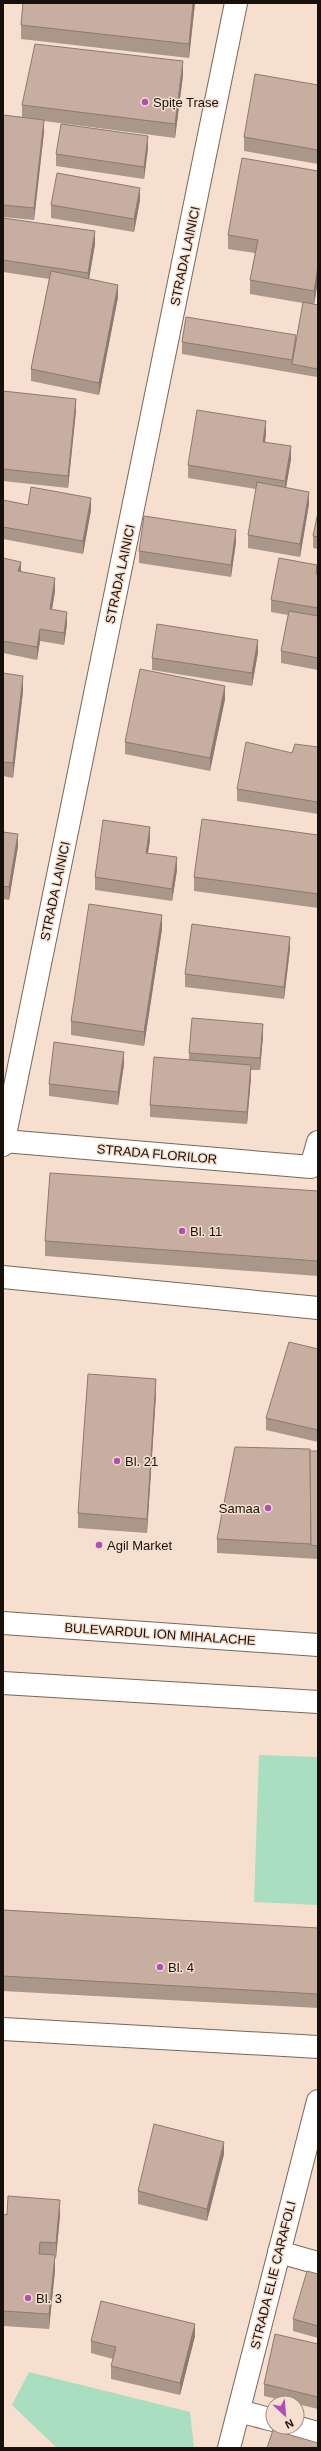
<svg xmlns="http://www.w3.org/2000/svg" width="321" height="2451" font-family="Arial,sans-serif">
<rect width="100%" height="100%" fill="#f7dfcf"/>
<g fill="#a9dec0">
<polygon points="259,1755 318,1757 318,1905 254,1902"/>
<polygon points="29,2372 190,2412 194,2448 57,2448 12,2405"/>
</g>
<g fill="none" stroke-linecap="round" stroke-linejoin="round">
<g stroke="#7a6657" stroke-width="24">
<g id="minor">
<polyline points="4,1141 311,1167 318,1142"/>
<polyline points="3,1145 236,3"/>
<polyline points="3,1277 318,1308"/>
<polyline points="3,2029 318,2047"/>
<polyline points="279,2252 318,2263"/>
<polyline points="239,2411 273,2420"/>
<polyline points="296,2427 318,2433"/>
<polyline points="229,2448 318,2101"/>
</g>
</g>
<g stroke="#7a6657" stroke-width="24">
<g id="major">
<polyline points="3,1623 318,1645"/>
<polyline points="3,1683 318,1702"/>
</g>
</g>
<use href="#minor" stroke="#fff" stroke-width="22"/>
<use href="#major" stroke="#fff" stroke-width="22"/>
</g>
<g fill="#ab968a">
<polygon points="23,3 195,3 189,58 21,39 21,25"/>
<polygon points="183,75 175,138 44,121 44,132 34,220 3,217 3,115 22,117 22,105"/>
<polygon points="318,85 318,164 244,151 244,137"/>
<polygon points="148,148 144,179 56,166 56,154"/>
<polygon points="318,171 318,280 314,304 318,305 318,371 317,377 182,354 182,342 296,343 303,303 250,294 250,280 255,253 228,249 228,235"/>
<polygon points="140,200 134,232 51,218 51,205"/>
<polygon points="3,218 95,244 89,279 118,297 99,395 31,381 31,369 49,279 3,272"/>
<polygon points="3,391 76,411 68,488 3,481"/>
<polygon points="266,434 265,442 291,459 286,487 309,504 300,557 248,548 248,535 256,489 188,478 188,465"/>
<polygon points="3,500 28,505 91,510 83,554 3,539"/>
<polygon points="318,512 318,549 313,548 313,536"/>
<polygon points="236,542 231,577 139,563 139,551"/>
<polygon points="3,558 21,571 55,591 52,609 67,624 64,645 40,641 37,660 3,653"/>
<polygon points="317,574 318,574 318,670 281,663 281,651 288,615 271,612 271,600"/>
<polygon points="258,652 252,686 152,670 152,658"/>
<polygon points="3,673 23,691 13,778 3,776"/>
<polygon points="225,699 210,771 125,754 125,742"/>
<polygon points="318,747 318,814 237,801 237,789 292,753"/>
<polygon points="3,832 18,846 9,900 3,899"/>
<polygon points="318,835 318,908 194,891 194,877"/>
<polygon points="150,840 148,853 177,870 172,901 95,890 95,877"/>
<polygon points="162,929 144,1046 71,1035 71,1021"/>
<polygon points="290,949 284,999 185,987 185,974"/>
<polygon points="263,1036 260,1070 251,1070 251,1077 247,1124 150,1117 150,1105 189,1060 189,1053"/>
<polygon points="124,1064 118,1105 49,1096 49,1084"/>
<polygon points="318,1191 318,1276 45,1256 45,1241"/>
<polygon points="318,1349 318,1442 266,1430 266,1418"/>
<polygon points="156,1394 147,1533 78,1528 78,1513"/>
<polygon points="310,1451 318,1451 318,1559 217,1553 217,1539"/>
<polygon points="3,1910 318,1928 318,2008 3,1991"/>
<polygon points="224,2154 207,2221 138,2204 138,2191"/>
<polygon points="3,2214 60,2215 56,2258 55,2258 55,2270 49,2329 3,2326"/>
<polygon points="318,2274 318,2338 293,2331 293,2319"/>
<polygon points="195,2336 180,2395 111,2379 111,2366 113,2359 91,2353 91,2341"/>
<polygon points="318,2344 318,2409 297,2404 297,2403 294,2403 264,2396 264,2384"/>
</g>
<g fill="#8b7a71">
<polygon points="193,3 195,3 189,58 189,44"/>
<polygon points="183,61 183,75 175,138 175,124"/>
<polygon points="44,120 44,132 34,220 34,208"/>
<polygon points="148,136 148,148 144,179 144,167"/>
<polygon points="140,188 140,200 134,232 134,219"/>
<polygon points="95,231 95,244 88,285 88,273"/>
<polygon points="318,266 318,280 314,305 314,291"/>
<polygon points="118,285 118,297 99,395 99,383"/>
<polygon points="296,335 296,347 292,364 292,360"/>
<polygon points="318,363 318,371 317,377 317,369"/>
<polygon points="76,399 76,411 68,488 68,476"/>
<polygon points="266,421 266,434 263,454 263,442"/>
<polygon points="291,446 291,459 285,494 285,481"/>
<polygon points="309,492 309,504 300,557 300,544"/>
<polygon points="91,498 91,510 83,554 83,541"/>
<polygon points="236,530 236,542 231,577 231,565"/>
<polygon points="21,562 21,574 18,571"/>
<polygon points="55,578 55,591 50,621 50,609"/>
<polygon points="67,612 67,624 64,645 64,633"/>
<polygon points="40,629 40,641 37,660 37,647"/>
<polygon points="258,640 258,652 252,686 252,673"/>
<polygon points="23,676 23,691 13,778 13,763"/>
<polygon points="225,686 225,699 210,771 210,758"/>
<polygon points="150,827 150,840 146,865 146,853"/>
<polygon points="18,834 18,846 9,900 9,887"/>
<polygon points="177,857 177,870 172,901 172,889"/>
<polygon points="162,915 162,929 144,1046 144,1032"/>
<polygon points="290,937 290,949 284,999 284,987"/>
<polygon points="263,1024 263,1036 260,1070 260,1058"/>
<polygon points="124,1052 124,1064 118,1105 118,1092"/>
<polygon points="251,1065 251,1077 247,1124 247,1112"/>
<polygon points="156,1379 156,1394 147,1533 147,1519"/>
<polygon points="224,2142 224,2154 207,2221 207,2209"/>
<polygon points="60,2200 60,2215 56,2258 56,2243"/>
<polygon points="55,2255 55,2270 49,2329 49,2314"/>
<polygon points="195,2324 195,2336 180,2395 180,2383"/>
</g>
<g fill="#c7aea1" stroke="#8b7a71">
<polygon points="23,3 193,3 189,44 21,25"/>
<polygon points="35,44 183,61 175,124 22,105"/>
<polygon points="255,74 318,85 318,150 244,137"/>
<polygon points="3,115 44,120 34,208 3,205"/>
<polygon points="61,124 148,136 144,167 56,154"/>
<polygon points="242,158 318,171 318,266 314,291 250,280 258,240 228,235"/>
<polygon points="57,173 140,188 134,219 51,205"/>
<polygon points="3,218 95,231 88,273 3,260"/>
<polygon points="51,271 118,285 99,383 31,369"/>
<polygon points="303,302 318,305 318,363 317,369 292,364"/>
<polygon points="186,317 296,335 292,360 182,342"/>
<polygon points="3,391 76,399 68,476 3,469"/>
<polygon points="197,410 266,421 263,442 291,446 285,481 188,465"/>
<polygon points="257,482 309,492 300,544 248,535"/>
<polygon points="31,487 91,498 83,541 3,527 3,500 28,505"/>
<polygon points="318,512 318,537 313,536"/>
<polygon points="144,516 236,530 231,565 139,551"/>
<polygon points="3,558 21,562 18,571 55,578 50,609 67,612 64,633 40,629 37,647 3,641"/>
<polygon points="279,558 317,565 316,574 318,574 318,608 271,600"/>
<polygon points="289,611 318,616 318,658 281,651"/>
<polygon points="157,624 258,640 252,673 152,658"/>
<polygon points="140,669 225,686 210,758 125,742"/>
<polygon points="3,673 23,676 13,763 3,762"/>
<polygon points="246,742 292,753 295,744 318,747 318,802 237,789"/>
<polygon points="202,819 318,835 318,894 194,877"/>
<polygon points="103,820 150,827 146,853 177,857 172,889 95,877"/>
<polygon points="3,832 18,834 9,887 3,886"/>
<polygon points="89,904 162,915 144,1032 71,1021"/>
<polygon points="192,924 290,937 284,987 185,974"/>
<polygon points="192,1018 263,1024 260,1058 189,1053"/>
<polygon points="54,1042 124,1052 118,1092 49,1084"/>
<polygon points="154,1057 251,1065 247,1112 150,1105"/>
<polygon points="50,1173 318,1191 318,1261 45,1241"/>
<polygon points="289,1342 318,1349 318,1430 266,1418"/>
<polygon points="88,1374 156,1379 147,1519 78,1513"/>
<polygon points="235,1447 310,1449 311,1544 217,1539"/>
<polygon points="310,1451 318,1451 318,1546 311,1545"/>
<polygon points="3,1910 318,1928 318,1994 3,1976"/>
<polygon points="154,2124 224,2142 207,2209 138,2191"/>
<polygon points="8,2196 60,2200 56,2243 40,2242 39,2254 55,2255 49,2314 3,2311 3,2214 7,2215"/>
<polygon points="307,2271 318,2274 318,2326 293,2319"/>
<polygon points="101,2301 195,2324 180,2383 111,2366 116,2347 91,2341"/>
<polygon points="275,2334 318,2344 318,2397 264,2384"/>
<polygon points="273,2430 318,2443 318,2448 267,2448"/>
</g>
<g fill="#ae4fb8" stroke="#f7dfcf" stroke-width="1.5">
<circle cx="145" cy="102" r="4"/>
<circle cx="182" cy="1231" r="4"/>
<circle cx="117" cy="1461" r="4"/>
<circle cx="268" cy="1508" r="4"/>
<circle cx="99" cy="1545" r="4"/>
<circle cx="160" cy="1967" r="4"/>
<circle cx="28" cy="2298" r="4"/>
</g>
<g text-anchor="middle" dominant-baseline="central" stroke-width="3" stroke-linejoin="round" paint-order="stroke">
<g font-size="13" fill="#18100b" stroke="#f7dfcf" text-anchor="start">
<text x="153" y="102">Spițe Trase</text>
<text x="190" y="1231">Bl. 11</text>
<text x="125" y="1461">Bl. 21</text>
<text x="260" y="1508" text-anchor="end">Samaa</text>
<text x="107" y="1545">Agil Market</text>
<text x="168" y="1967">Bl. 4</text>
<text x="36" y="2298">Bl. 3</text>
</g>
<g font-size="13" fill="#18100b" stroke="#f7dfcf">
<text transform="translate(185 256) rotate(-78)">STRADA LAINICI</text>
<text transform="translate(120 574) rotate(-78)">STRADA LAINICI</text>
<text transform="translate(55 891) rotate(-78)">STRADA LAINICI</text>
<text transform="translate(157 1154) rotate(5)">STRADA FLORILOR</text>
<text transform="translate(160 1634) rotate(4)">BULEVARDUL ION MIHALACHE</text>
<text transform="translate(273 2275) rotate(-76)">STRADA ELIE CARAFOLI</text>
</g>
</g>
<rect width="321" height="2451" fill="none" stroke="#18100b" stroke-width="8"/>
<g transform="translate(285 2415) rotate(154)"><circle r="19" fill="#f7dfcf" stroke="#9e8c81"/>
<path d="M0-3L7 15L0 10L-7 15Z" fill="#ae4fb8"/>
<text y="-6" font-size="11" font-weight="bold" text-anchor="middle" fill="#18100b">N</text>
</g>
</svg>
